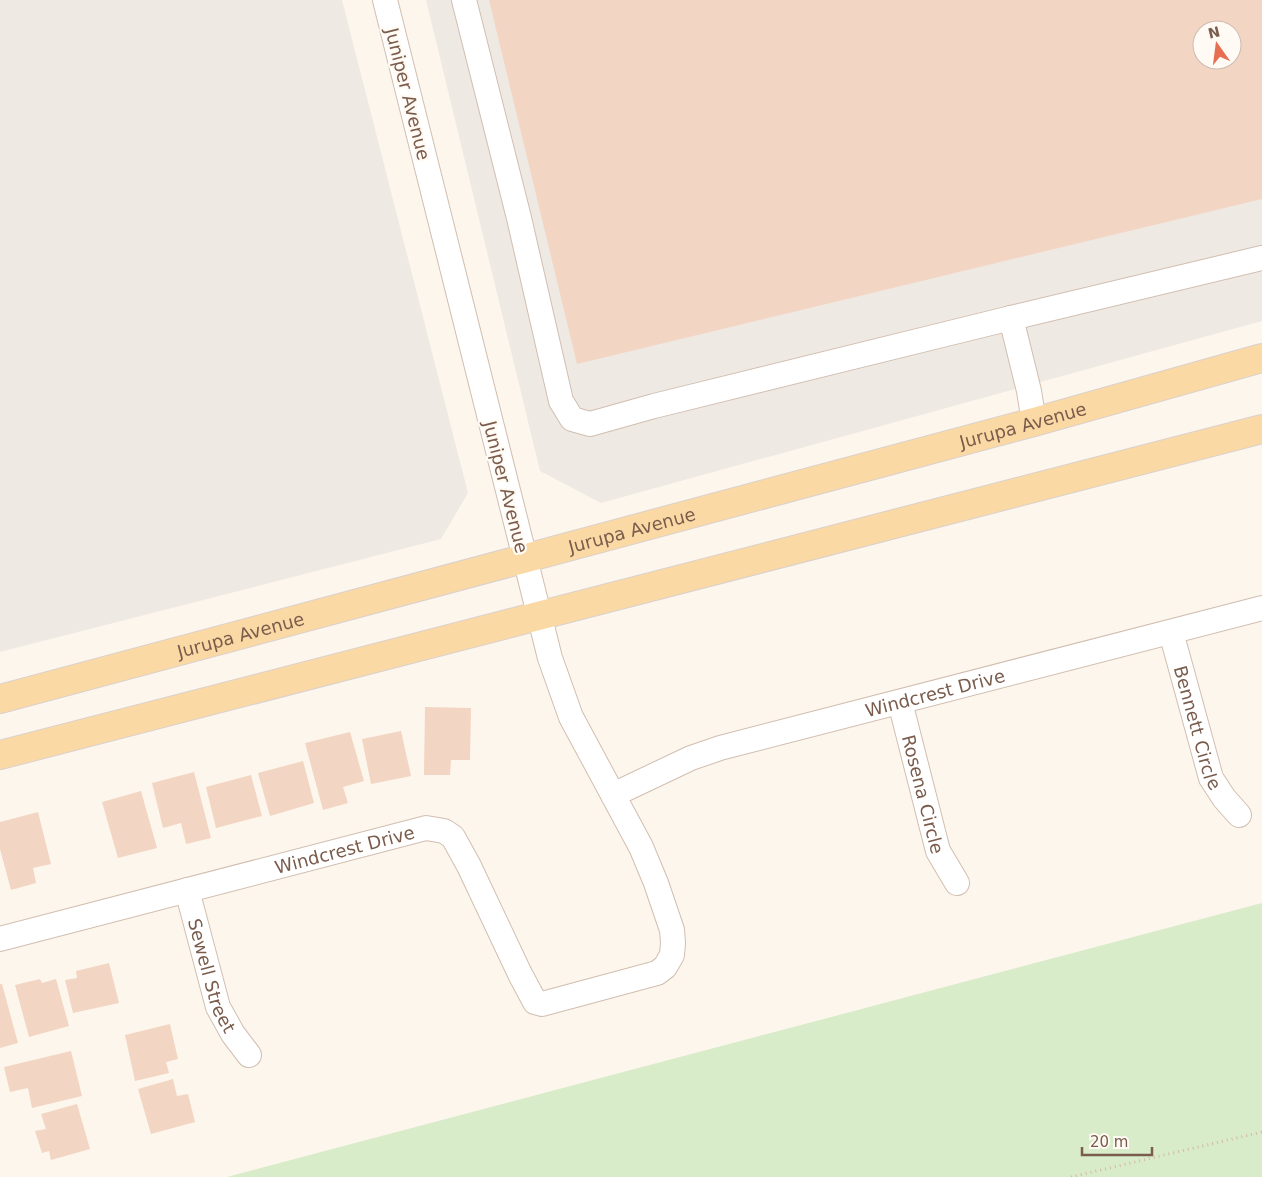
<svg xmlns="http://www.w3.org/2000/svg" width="1262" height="1177" font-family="'DejaVu Sans',sans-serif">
<rect width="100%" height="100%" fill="#fdf6ec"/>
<g fill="#efe9e4" fill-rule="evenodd">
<polygon points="0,0 342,0 468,493 441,539 0,652"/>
<path d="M 426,0 L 1262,0 L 1262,321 L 601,503 L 540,471 ZM 1202,30 L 1232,30 L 1232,60 L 1202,60 Z"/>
</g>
<polygon fill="#d8ecc9" points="1262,903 1262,1177 227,1177"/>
<g fill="#f3d5c3" fill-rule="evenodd">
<path d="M 489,0 L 1262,0 L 1262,199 L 577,364 ZM 1202,30 L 1232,30 L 1232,60 L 1202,60 Z"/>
<polygon points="425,707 471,708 470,760 451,760 450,775 424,775"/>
<polygon points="401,731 411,776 371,784 362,739"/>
<polygon points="350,732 364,781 343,787 348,803 323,810 305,743"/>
<polygon points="303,761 314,803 270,816 258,773"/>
<polygon points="194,772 211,838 186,844 181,823 163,828 152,783"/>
<polygon points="251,775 262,816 216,828 206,787"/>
<polygon points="141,791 157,848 118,858 102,802"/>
<polygon points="38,812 51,864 33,868 36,883 11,890 0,849 0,822"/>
<polygon points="109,963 119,1003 73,1013 65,980 77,978 76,971"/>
<polygon points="40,979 42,983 56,979 69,1026 29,1037 15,985"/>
<polygon points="0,984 2,984 18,1043 0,1048"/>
<polygon points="170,1024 178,1059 166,1062 169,1073 135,1081 125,1035"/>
<polygon points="71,1051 82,1096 32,1108 28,1088 10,1092 4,1067"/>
<polygon points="173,1079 177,1096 188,1094 195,1122 151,1134 138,1089"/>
<polygon points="77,1104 90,1149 51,1160 49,1151 42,1153 35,1131 46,1129 41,1114"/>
</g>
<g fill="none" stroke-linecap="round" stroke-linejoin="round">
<g stroke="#d1beb0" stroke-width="26">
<g id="minor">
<polyline points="464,0 519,218 561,401 572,419 590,424 654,406 1011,318 1029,391 1034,422"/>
<polyline points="1011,318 1262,258"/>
<path id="s1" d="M 1171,632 L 1211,778 L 1224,798 L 1239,815"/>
<path id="s2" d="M 900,702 L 938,851 L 957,883"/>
<path id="s3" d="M 613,795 L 691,758 L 720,748 L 1262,608"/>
<path id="s4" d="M 187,890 L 218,1007 L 233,1034 L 249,1055"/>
<path id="s5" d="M 0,939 L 426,828 L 444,831 L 453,837 L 469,866 L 520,974 L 535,1002 L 542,1004 L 657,973 L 665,967 L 672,955 L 673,943 L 672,930 L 656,883 L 641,847 L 571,717 L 550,658 L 385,0"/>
</g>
</g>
<g stroke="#dad1cd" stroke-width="30">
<g id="major">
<path id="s6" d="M 0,699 L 1034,422 L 1262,358"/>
<polyline points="0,755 1262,429"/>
</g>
</g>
<polyline stroke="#d9b8a5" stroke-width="3" stroke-dasharray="1 4" stroke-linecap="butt" points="1071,1177 1262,1132"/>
<use href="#minor" stroke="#fff" stroke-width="24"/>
<use href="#major" stroke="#fbd9a5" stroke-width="28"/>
</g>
<g text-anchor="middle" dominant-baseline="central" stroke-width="4.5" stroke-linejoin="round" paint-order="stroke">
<g font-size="18" fill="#7a5c4d" stroke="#fffaf3">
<text transform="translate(408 94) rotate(76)">Juniper Avenue</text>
<text stroke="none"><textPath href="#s6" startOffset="1059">Jurupa Avenue</textPath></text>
<text transform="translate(506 487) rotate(76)">Juniper Avenue</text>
<text stroke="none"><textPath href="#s6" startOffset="654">Jurupa Avenue</textPath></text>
<text stroke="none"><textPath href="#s6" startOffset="249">Jurupa Avenue</textPath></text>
<text stroke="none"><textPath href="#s3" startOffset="339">Windcrest Drive</textPath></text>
<text stroke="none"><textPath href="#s1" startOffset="99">Bennett Circle</textPath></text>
<text stroke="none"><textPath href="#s2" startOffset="95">Rosena Circle</textPath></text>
<text stroke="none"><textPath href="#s5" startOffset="356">Windcrest Drive</textPath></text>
<text stroke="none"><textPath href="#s4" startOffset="89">Sewell Street</textPath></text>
</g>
</g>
<g transform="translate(1217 45) rotate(346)"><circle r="24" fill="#fffaf3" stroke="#cabbb1"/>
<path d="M0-4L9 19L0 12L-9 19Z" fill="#e76f51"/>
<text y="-8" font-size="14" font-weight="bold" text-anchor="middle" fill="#7a5c4d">N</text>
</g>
<path d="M1082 1147v8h70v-8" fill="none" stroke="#7a5c4d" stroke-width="2.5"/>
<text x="1090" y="1147" font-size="15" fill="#7a5c4d" stroke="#fffaf3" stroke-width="4" paint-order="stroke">20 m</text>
</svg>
